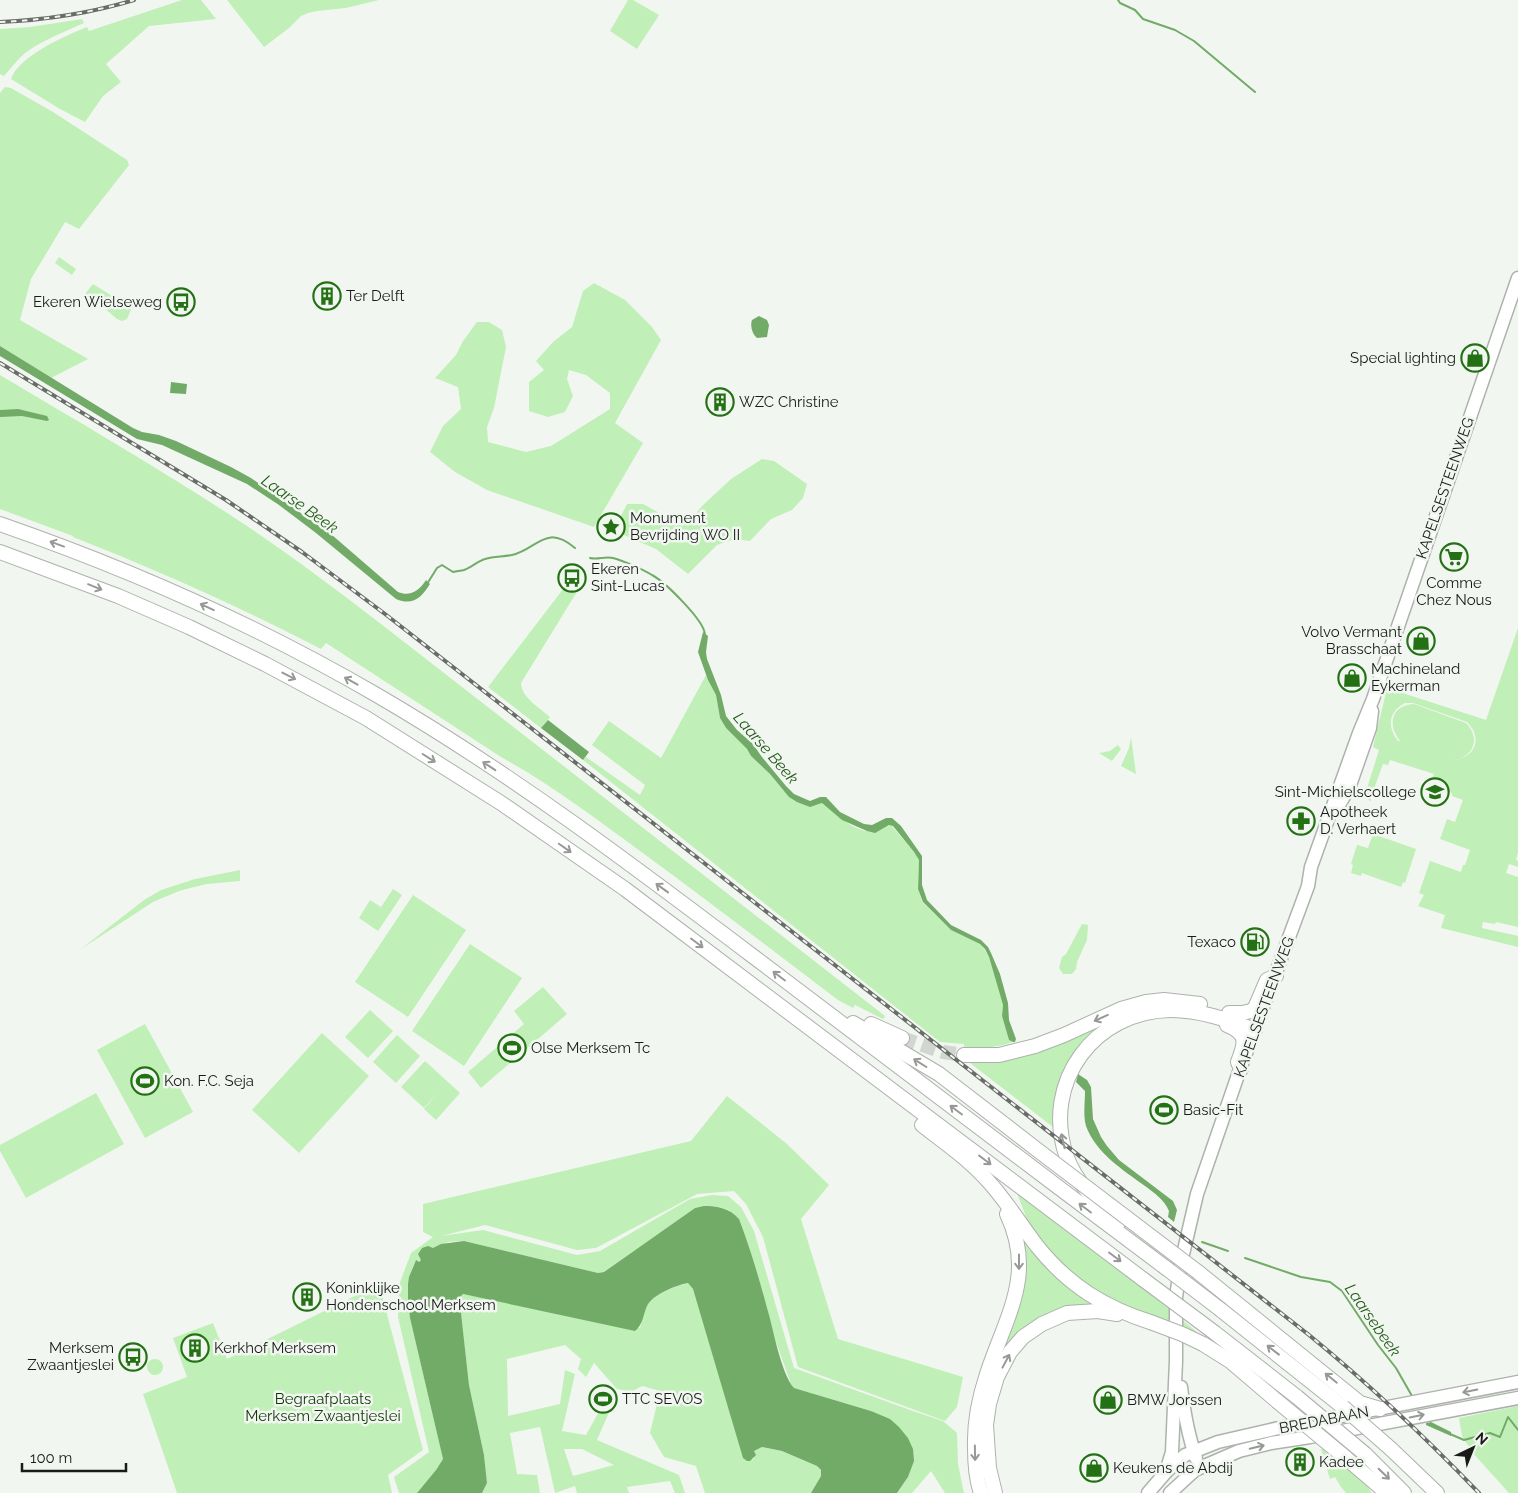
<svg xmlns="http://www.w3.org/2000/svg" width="1518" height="1493" font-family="Raleway,sans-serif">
<rect width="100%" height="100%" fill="#f1f7f0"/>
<g fill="#c0efb7" fill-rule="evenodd">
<path d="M 182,0 L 201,0 L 216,19 L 149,26 L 106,64 L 121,82 L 103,96 L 85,122 L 60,109 L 11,79 C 18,57 66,35 87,27 L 89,31 Z"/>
<polygon points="227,0 379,0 346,8 317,11 308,13 301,16 289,28 264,47"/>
<polygon points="628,0 633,0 659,15 637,49 610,31"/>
<path d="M 82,19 L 84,23 C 64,32 43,40 25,53 C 17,60 11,68 4,76 L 0,74 L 0,29 L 30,27 Z"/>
<polygon points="5,87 11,88 53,112 127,160 129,165 79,229 65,222 31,279 20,320 88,359 51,378 0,346 0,93"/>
<polygon points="59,257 76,269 72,275 55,263"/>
<polygon points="594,283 625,300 652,327 661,340 615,423 643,443 594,527 487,490 455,472 430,452 443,426 461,409 458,387 435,378 456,355 463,341 477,322 489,322 502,330 506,347 494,408 487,427 488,442 526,452 551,446 610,409 610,393 586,375 569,370 567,379 573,396 565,412 548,417 529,411 529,382 544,370 536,361 553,342 572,327 583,291"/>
<polygon points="93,284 117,299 127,302 126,306 132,307 127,319 122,321 117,319 102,306 85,297 85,294"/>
<path d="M 0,375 C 74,419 148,462 221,509 C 276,544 329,584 381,624 L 885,1016 L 883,1019 L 855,1005 L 853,1008 L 838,1000 C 772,950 707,900 640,851 C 595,818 550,784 501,757 L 326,643 L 321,649 C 240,607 157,570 73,537 L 73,536 L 0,509 Z"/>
<polygon points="762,459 774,461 807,484 803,498 792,510 771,519 750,541 734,539 717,545 688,574 656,549 617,532 620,518 627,504 643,504 674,521 687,524 703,505 731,479"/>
<path d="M 580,567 L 585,571 L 586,577 L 521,683 C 521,697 540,708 550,717 L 541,728 L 488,687 Z"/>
<path d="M 1518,628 L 1518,852 L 1516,860 L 1518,861 L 1518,867 L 1509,864 L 1506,873 L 1518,877 L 1518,927 L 1496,922 L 1495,924 L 1483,922 L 1482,928 L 1518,936 L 1518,947 L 1441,928 L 1445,915 L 1418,906 L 1424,895 L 1419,893 L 1430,861 L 1461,872 L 1463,865 L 1465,865 L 1470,850 L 1440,839 L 1447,819 L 1455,822 L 1463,800 L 1452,796 L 1452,793 L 1429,785 L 1434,774 L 1390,760 L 1388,765 L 1383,764 L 1371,797 L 1371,801 L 1364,798 L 1379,750 L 1373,747 L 1387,688 L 1486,720 ZM 1405,703 L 1413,703 L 1467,722 C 1484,739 1474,759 1452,760 C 1454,760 1457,759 1459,759 C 1477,752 1478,735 1466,723 L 1414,704 C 1391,705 1387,725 1400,741 L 1398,741 C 1387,727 1388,712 1405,703 Z"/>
<path d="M 706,675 L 716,695 L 720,718 L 726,728 L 747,749 L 751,756 L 770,774 L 784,791 L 817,805 L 822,803 C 837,814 856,835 877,831 C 882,830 885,826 891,825 L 914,852 L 919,860 L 918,889 L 923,903 L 951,930 L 980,944 L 984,949 L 989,957 L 1003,1005 L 1002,1016 L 1009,1040 L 1013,1042 C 997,1048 980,1048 964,1049 L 964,1044 L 940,1042 L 583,760 L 586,757 L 640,795 L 645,785 L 592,745 L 609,721 L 661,758 Z"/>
<polygon points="1131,737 1136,774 1121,766 1129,748"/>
<polygon points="1118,745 1121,749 1112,761 1099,753 1110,751"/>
<polygon points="1373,834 1416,849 1405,883 1403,882 1401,887 1362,873 1361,876 1351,873 1353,865 1351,864 1357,845 1368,848"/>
<polygon points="240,870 240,881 207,884 194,887 179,891 153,902 81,949 144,900 161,890 195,879"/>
<polygon points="393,889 402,895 378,931 359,918 370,900 381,907"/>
<polygon points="413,895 466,930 408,1017 355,982"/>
<polygon points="1082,924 1088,925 1087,940 1077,962 1076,969 1072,974 1063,974 1059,968 1062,957 1066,954"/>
<polygon points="470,944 522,978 464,1066 412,1031"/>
<polygon points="543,987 567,1014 481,1088 468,1072 524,1024 514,1011"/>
<polygon points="370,1010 393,1031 368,1058 345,1037"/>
<polygon points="1114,1016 1086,1042 1057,1130 970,1063 995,1063 995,1058"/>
<polygon points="145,1024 193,1112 145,1138 97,1050"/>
<polygon points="322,1033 369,1076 299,1153 252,1110"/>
<polygon points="397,1035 420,1056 396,1083 373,1062"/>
<polygon points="425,1061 460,1093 436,1120 424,1109 439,1092 424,1108 401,1087"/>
<polygon points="96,1093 124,1144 26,1198 0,1151 0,1145"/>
<path d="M 727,1096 L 787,1144 L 829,1185 L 801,1219 L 838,1339 L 963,1377 L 957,1407 L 945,1421 L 798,1367 L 763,1237 L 746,1204 L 734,1191 L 697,1194 L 596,1248 L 577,1250 L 485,1225 L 441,1236 L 483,1230 L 577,1255 L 600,1251 L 690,1199 L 712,1195 L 728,1196 L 741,1207 L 754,1231 L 794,1368 L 913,1411 L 943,1421 L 957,1433 L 958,1464 L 964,1493 L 945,1493 L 931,1471 L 912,1493 L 897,1493 C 908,1478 914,1469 913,1449 L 871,1411 L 794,1388 L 791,1384 L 729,1210 C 717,1206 707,1205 695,1208 L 604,1272 L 598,1273 L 464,1241 L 448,1242 L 421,1257 L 421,1260 L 419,1262 L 416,1260 C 406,1277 407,1300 410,1318 L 443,1459 L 436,1470 L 417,1493 L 399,1493 L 394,1477 L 429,1452 L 398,1317 L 399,1285 L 411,1253 L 433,1237 L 423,1232 L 423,1204 L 691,1141 Z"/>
<polygon points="1017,1193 1153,1296 1197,1332 1197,1334 1109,1302 1052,1259 1028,1222"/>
<polygon points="1018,1230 1100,1307 1038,1323 983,1404 1004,1340"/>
<path d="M 688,1283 L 693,1289 L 747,1461 L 754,1459 L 754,1451 L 762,1447 L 782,1451 L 817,1466 L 821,1470 L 821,1476 L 811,1493 L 705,1493 L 696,1466 L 664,1457 L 650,1433 L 660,1391 L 642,1386 L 631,1392 L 617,1389 L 594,1363 L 586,1377 L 578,1369 L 581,1359 L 565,1345 L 507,1359 L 508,1416 L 560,1404 L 565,1370 L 575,1374 L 562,1431 L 586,1435 L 601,1408 L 610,1410 L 597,1440 L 679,1475 L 685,1493 L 675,1493 L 670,1481 L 627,1487 L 629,1493 L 577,1493 L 575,1486 L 555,1493 L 540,1427 L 510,1433 L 517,1474 L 537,1475 L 540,1493 L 482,1493 L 487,1483 L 484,1455 L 469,1385 L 459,1297 L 463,1294 L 640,1328 C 642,1320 644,1312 647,1305 C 653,1295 677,1285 688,1283 ZM 564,1449 L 582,1449 L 614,1465 L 573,1476 Z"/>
<polygon points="379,1284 423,1450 388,1475 392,1493 177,1493 143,1394 187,1377 173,1338 213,1323 227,1359"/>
<circle cx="155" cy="1367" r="8"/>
<polygon points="1518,1406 1518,1493 1509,1493 1472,1452 1462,1436 1459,1418"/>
<polygon points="1321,1449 1322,1449 1338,1462 1343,1462 1362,1479 1372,1493 1346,1493 1341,1487 1335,1477 1330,1479"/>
</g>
<g fill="#72ab68">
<path d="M 759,316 L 767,320 L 769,325 L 767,337 L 757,338 C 752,334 750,325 752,320 Z"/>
<path d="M 0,346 L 133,428 L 142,432 L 159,435 L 176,441 L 231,467 L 251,478 L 332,535 L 398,592 C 410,597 419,591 426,580 L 430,584 C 421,598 413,606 396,599 L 316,533 L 279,505 L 247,484 L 162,445 L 137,439 L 0,356 Z"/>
<polygon points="171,382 187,384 186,394 170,393"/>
<polygon points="18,409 47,416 49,420 47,421 22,416 0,417 0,410"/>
<polygon points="703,632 708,636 706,652 707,659 721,695 726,716 737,730 753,744 762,757 786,786 794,794 810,801 820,797 826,797 840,812 864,824 872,825 886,818 892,818 901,826 922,856 922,885 927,900 951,925 981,940 988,947 991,953 1000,974 1008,1003 1009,1020 1016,1039 1015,1042 1013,1042 1009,1040 1002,1016 1003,1005 989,957 985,949 980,944 951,930 923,902 918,889 919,860 914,852 893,826 889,825 875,833 867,831 842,820 822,803 810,807 797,802 789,797 770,774 751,756 747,749 726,728 720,718 716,695 708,680 698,652"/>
<polygon points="548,720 589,752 583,760 541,728"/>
<path d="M 1078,1074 L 1087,1080 L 1091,1087 L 1093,1119 L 1101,1137 L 1107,1146 L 1119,1160 L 1173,1201 L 1177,1210 L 1174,1222 L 1168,1217 L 1169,1211 C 1164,1199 1154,1193 1145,1186 C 1123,1170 1096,1153 1086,1126 C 1083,1115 1085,1103 1085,1091 L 1076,1082 Z"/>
<path d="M 704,1206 C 718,1206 729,1208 739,1219 C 750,1248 759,1278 767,1308 C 773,1327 781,1374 794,1388 L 871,1411 L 890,1419 L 899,1427 L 908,1438 L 913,1449 L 914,1461 L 908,1477 L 897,1493 L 811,1493 L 821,1476 L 821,1470 L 817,1466 L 782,1451 L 762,1447 L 754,1451 L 756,1455 L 750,1461 L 747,1461 L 743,1458 L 693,1289 L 688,1283 C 676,1285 652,1295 647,1306 C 643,1315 643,1325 635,1331 L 463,1294 L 459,1298 L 460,1304 L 469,1385 L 484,1455 L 487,1483 L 482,1493 L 417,1493 L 436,1470 L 443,1459 L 410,1318 L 408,1302 L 408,1284 L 409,1277 L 416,1260 L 419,1262 L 421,1260 L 418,1254 L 422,1248 L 428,1246 L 433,1248 L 441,1244 L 464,1241 L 598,1273 L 604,1272 L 695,1208 Z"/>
<polygon points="1431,1422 1451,1432 1451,1436 1426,1425 1426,1423"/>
</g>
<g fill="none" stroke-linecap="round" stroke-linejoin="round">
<g stroke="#72ab68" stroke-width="2">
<polyline points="1118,0 1120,3 1135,10 1143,19 1175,30 1194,41 1255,92"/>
<path d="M 590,558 C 598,560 605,556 613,558 C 624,561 642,569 652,575 C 665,582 705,621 705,635"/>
<path d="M 427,584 L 437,568 L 442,565 L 453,572 C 457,571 461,571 464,570 C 472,567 478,561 485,559 C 494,556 503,557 512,555 C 538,549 545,523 575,548"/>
<polyline points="1202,1242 1228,1251"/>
<polyline points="1245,1258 1301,1277 1330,1282 1342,1291 1378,1345 1396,1368 1412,1396"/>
<polyline points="1450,1434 1464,1440 1490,1433 1500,1437 1508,1417 1518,1430"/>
</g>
<polyline stroke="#d1d6d0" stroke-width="14" stroke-dasharray="14 7" stroke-linecap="butt" points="902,1038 943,1052 964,1055"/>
<g stroke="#adb2ac" stroke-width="15">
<g id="primary">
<polyline points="1339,805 1349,788 1370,728 1372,711"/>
<path d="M 1181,1387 C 1184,1412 1188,1435 1196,1458"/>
<polyline points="1166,1472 1172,1452 1176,1361 1176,1297 1181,1263 1197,1194 1239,1072 1301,905 1308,886 1311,867 1359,733 1373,699 1518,278"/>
<polyline points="1148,1493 1166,1472 1185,1455 1218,1442 1279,1428 1518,1382"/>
<polyline points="1170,1493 1195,1470 1239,1451 1271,1443 1310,1437 1518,1398"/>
</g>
</g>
<g stroke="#adb2ac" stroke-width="16">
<g id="highway">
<path d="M 0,524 C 130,569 256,625 375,694 C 508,771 631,864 754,957 C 891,1060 1028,1165 1166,1268"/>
<polyline points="0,552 118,596 189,627 265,664 366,718 501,803 625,889 1144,1280"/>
<polyline points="1229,1013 1242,1013 1251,1011 1255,1008 1267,980 1276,976"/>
<polyline points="853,1023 939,1074 1044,1155"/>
<polyline points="871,1024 902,1038"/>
<path d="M 1227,1025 C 1249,1034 1245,1044 1238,1062 L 1241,1069"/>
<polyline points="964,1055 999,1055 1035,1046 1064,1035 1121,1009 1146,1002 1164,1000 1200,1004"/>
<path d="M 922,1125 C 945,1143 970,1160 989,1182 C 1007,1202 1021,1225 1037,1246 C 1069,1286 1105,1308 1153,1323"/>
<path d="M 1118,1223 C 1098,1204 1075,1182 1066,1155 C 1042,1082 1094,1011 1171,1010 C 1200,1010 1228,1020 1255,1030"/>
<polyline points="1198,1272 1360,1403 1380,1409"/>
<polyline points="1221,1310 1343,1407"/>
<polyline points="1215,1333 1297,1397"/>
<polyline points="1203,1344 1230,1361 1277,1401"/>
<polyline points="1391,1449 1437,1493"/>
<polyline points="1365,1454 1404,1493"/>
<polyline points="1346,1458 1387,1493"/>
<path d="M 981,1493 C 976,1479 975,1463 975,1448 C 974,1422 979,1398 987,1374 C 1006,1316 1036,1275 1007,1214"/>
<polyline points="995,1493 989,1468 986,1425 989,1404 997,1377 1010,1352 1023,1337 1042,1324 1067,1313 1098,1311 1117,1314"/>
</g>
</g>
<use href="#primary" stroke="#fff" stroke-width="12"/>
<use href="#highway" stroke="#fff" stroke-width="14"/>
<g stroke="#696c68" stroke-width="4">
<g id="rail">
<path d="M 0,22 C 45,20 91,13 134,0"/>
<path d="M 0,363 L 226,500 L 302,552 L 385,614 L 1309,1335 C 1369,1384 1425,1437 1479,1493"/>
</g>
</g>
<use href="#rail" stroke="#f1f7f0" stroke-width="2" stroke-dasharray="5.5" stroke-linecap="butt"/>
<g stroke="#adb2ac" stroke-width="16" stroke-linecap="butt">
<g id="highway-bridge">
<polyline points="1044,1155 1198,1272"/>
<polyline points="1166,1268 1221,1310"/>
<polyline points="1144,1280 1215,1333"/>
<polyline points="1153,1323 1182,1334 1203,1344"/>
<polyline points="1297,1397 1365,1454"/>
<polyline points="1277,1401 1346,1458"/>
<polyline points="1343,1407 1391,1449"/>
</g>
</g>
<use href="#highway-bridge" stroke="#fff" stroke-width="14"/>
</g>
<defs><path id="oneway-shaft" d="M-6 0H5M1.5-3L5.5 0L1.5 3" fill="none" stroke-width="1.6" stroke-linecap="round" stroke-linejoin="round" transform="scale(1.25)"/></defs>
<g stroke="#989897">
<use href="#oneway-shaft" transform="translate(57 544) rotate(-160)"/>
<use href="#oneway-shaft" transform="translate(95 587) rotate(22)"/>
<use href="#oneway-shaft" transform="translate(207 607) rotate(-155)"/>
<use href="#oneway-shaft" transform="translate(289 676) rotate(27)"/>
<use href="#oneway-shaft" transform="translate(351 681) rotate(-151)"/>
<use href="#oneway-shaft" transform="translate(429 758) rotate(32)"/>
<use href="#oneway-shaft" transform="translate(489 766) rotate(-147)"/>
<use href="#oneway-shaft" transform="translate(565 848) rotate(35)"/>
<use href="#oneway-shaft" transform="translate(662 888) rotate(-144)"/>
<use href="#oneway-shaft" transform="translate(697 943) rotate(37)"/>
<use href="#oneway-shaft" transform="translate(779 976) rotate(-143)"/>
<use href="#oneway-shaft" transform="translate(1101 1018) rotate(156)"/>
<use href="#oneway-shaft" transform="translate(920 1063) rotate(-148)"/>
<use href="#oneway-shaft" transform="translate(956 1110) rotate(-143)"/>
<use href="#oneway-shaft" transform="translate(1063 1141) rotate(-102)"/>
<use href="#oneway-shaft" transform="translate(985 1160) rotate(37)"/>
<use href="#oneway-shaft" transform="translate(1085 1208) rotate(-143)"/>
<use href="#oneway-shaft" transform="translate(1115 1257) rotate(37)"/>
<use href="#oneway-shaft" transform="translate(1019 1262) rotate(90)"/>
<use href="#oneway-shaft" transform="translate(1273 1350) rotate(-142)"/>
<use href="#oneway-shaft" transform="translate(1006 1361) rotate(-62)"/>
<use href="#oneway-shaft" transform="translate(1331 1378) rotate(-141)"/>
<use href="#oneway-shaft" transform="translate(1470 1391) rotate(169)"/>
<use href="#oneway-shaft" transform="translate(1417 1416) rotate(-11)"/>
<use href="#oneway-shaft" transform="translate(1257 1447) rotate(-13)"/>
<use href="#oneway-shaft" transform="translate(975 1453) rotate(89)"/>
<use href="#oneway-shaft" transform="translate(1384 1474) rotate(44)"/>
</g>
<defs>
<g id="building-ring" transform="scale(1.4375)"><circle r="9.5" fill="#f1f7f0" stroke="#247014" stroke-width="1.5"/><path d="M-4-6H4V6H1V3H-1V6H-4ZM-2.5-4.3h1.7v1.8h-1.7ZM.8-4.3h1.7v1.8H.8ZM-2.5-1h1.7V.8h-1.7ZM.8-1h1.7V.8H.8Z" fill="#247014"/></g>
<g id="bus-ring" transform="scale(1.4375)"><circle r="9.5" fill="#f1f7f0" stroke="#247014" stroke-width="1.5"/><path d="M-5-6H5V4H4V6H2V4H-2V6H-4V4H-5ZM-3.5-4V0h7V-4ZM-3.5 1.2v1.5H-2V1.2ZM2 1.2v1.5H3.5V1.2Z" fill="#247014"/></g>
<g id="shop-ring" transform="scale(1.4375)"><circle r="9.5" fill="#f1f7f0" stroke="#247014" stroke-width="1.5"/><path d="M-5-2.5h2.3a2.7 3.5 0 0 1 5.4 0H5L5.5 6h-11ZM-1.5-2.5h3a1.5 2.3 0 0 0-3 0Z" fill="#247014"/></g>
<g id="sight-ring" transform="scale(1.4375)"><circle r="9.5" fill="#f1f7f0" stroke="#247014" stroke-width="1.5"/><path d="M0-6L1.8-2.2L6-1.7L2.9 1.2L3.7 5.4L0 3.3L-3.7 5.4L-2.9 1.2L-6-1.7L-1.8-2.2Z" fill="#247014"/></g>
<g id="supermarket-ring" transform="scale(1.4375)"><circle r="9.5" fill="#f1f7f0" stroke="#247014" stroke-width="1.5"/><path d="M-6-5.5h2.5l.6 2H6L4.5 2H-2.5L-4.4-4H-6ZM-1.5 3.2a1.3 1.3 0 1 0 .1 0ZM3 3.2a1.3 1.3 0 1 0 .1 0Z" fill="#247014"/></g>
<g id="school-ring" transform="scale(1.4375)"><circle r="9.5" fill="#f1f7f0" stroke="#247014" stroke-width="1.5"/><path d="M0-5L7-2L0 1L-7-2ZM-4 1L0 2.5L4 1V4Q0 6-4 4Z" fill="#247014"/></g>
<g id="pharmacy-ring" transform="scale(1.4375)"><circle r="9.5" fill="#f1f7f0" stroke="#247014" stroke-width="1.5"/><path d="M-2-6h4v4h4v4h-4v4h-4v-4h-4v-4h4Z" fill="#247014"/></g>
<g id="fuel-ring" transform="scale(1.4375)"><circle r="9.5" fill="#f1f7f0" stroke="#247014" stroke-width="1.5"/><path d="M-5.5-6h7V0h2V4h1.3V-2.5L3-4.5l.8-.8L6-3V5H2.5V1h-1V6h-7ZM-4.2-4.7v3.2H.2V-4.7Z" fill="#247014"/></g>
<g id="stadium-ring" transform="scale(1.4375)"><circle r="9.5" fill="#f1f7f0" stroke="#247014" stroke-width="1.5"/><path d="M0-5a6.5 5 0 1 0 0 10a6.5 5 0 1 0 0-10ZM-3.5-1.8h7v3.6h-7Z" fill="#247014"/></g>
</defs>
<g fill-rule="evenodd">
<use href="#building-ring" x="327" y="296"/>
<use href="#bus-ring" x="181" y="302"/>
<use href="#shop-ring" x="1475" y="358"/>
<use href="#building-ring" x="720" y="402"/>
<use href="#sight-ring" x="611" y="527"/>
<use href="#supermarket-ring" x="1454" y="557"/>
<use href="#bus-ring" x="572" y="578"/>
<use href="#shop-ring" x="1421" y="641"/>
<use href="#shop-ring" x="1352" y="678"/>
<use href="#school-ring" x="1435" y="792"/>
<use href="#pharmacy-ring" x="1301" y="821"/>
<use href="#fuel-ring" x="1255" y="942"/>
<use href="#stadium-ring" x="512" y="1048"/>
<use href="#stadium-ring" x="145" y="1081"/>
<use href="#stadium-ring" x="1164" y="1110"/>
<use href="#building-ring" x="307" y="1297"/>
<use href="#building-ring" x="195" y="1348"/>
<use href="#bus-ring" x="133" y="1357"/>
<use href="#stadium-ring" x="603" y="1399"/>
<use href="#shop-ring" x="1108" y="1400"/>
<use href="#building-ring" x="1300" y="1462"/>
<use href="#shop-ring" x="1094" y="1468"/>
</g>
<g text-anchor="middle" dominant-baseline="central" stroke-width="5" stroke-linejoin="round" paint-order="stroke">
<g font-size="15" fill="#191b18" stroke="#f1f7f0" text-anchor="start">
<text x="346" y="296">Ter Delft</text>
<text x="162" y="302" text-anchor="end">Ekeren Wielseweg</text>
<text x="1456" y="358" text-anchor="end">Special lighting</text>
<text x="739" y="402">WZC Christine</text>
<text x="630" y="518">Monument<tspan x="630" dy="17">Bevrijding WO II</tspan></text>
<text x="591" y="569">Ekeren<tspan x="591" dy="17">Sint-Lucas</tspan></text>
<text x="1454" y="583" text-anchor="middle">Comme<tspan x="1454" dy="17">Chez Nous</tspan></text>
<text x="1402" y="632" text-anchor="end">Volvo Vermant<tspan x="1402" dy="17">Brasschaat</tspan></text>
<text x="1371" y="669">Machineland<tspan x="1371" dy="17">Eykerman</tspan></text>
<text x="1416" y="792" text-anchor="end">Sint-Michielscollege</text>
<text x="1320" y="812">Apotheek<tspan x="1320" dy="17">D. Verhaert</tspan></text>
<text x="1236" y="942" text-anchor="end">Texaco</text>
<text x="531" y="1048">Olse Merksem Tc</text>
<text x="164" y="1081">Kon. F.C. Seja</text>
<text x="1183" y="1110">Basic-Fit</text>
<text x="326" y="1288">Koninklijke<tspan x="326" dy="17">Hondenschool Merksem</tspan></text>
<text x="114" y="1348" text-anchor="end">Merksem<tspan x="114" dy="17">Zwaantjeslei</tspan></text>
<text x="214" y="1348">Kerkhof Merksem</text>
<text x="622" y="1399">TTC SEVOS</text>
<text x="1127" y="1400">BMW Jorssen</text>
<text x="1319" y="1462">Kadee</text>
<text x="1113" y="1468">Keukens de Abdij</text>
</g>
<g font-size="15" fill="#191b18" stroke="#f1f7f0">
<text transform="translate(1445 488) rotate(-71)">KAPELSESTEENWEG</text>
<text transform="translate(1264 1007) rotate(-70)">KAPELSESTEENWEG</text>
<text transform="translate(1324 1420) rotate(-11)">BREDABAAN</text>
</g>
<g font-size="15" fill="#103708" stroke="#f1f7f0">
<text x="323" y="1399">Begraafplaats<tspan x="323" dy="17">Merksem Zwaantjeslei</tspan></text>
</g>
<g font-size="16" font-style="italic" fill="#235b19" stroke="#f1f7f0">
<text transform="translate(300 504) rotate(35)">Laarse Beek</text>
<text transform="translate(766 748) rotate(49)">Laarse Beek</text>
<text transform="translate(1373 1320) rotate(55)">Laarsebeek</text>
</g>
</g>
<g transform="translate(1473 1448) rotate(43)" stroke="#f1f7f0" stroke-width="4" paint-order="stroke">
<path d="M0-4L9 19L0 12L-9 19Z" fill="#191b18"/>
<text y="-8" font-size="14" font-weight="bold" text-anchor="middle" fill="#191b18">N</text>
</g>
<path d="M22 1463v8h104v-8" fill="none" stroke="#191b18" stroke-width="2.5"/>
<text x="30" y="1463" font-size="15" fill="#191b18" stroke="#f1f7f0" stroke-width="4" paint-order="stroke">100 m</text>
</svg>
